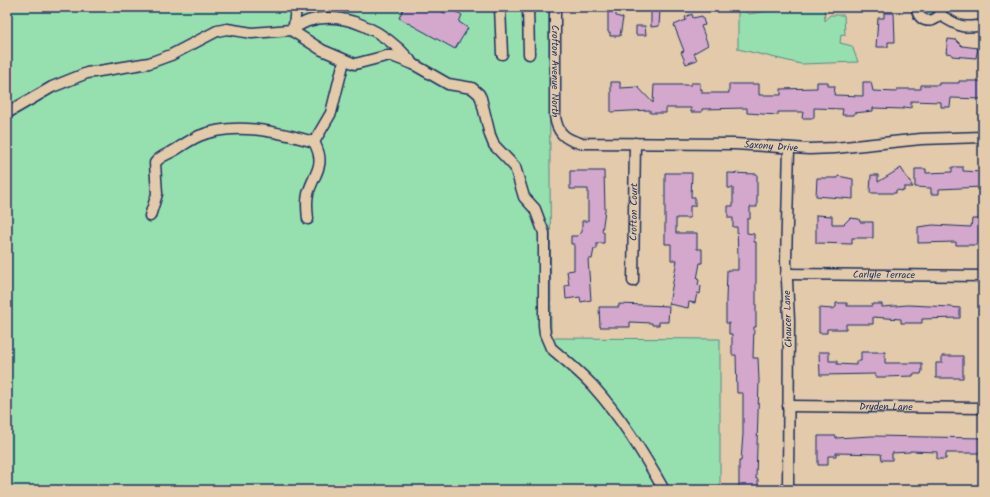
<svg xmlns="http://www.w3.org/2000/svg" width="990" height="497" font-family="Kalam,sans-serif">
<rect width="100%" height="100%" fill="#e2caab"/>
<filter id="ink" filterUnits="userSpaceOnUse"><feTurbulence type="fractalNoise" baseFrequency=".025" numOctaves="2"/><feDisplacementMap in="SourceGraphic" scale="8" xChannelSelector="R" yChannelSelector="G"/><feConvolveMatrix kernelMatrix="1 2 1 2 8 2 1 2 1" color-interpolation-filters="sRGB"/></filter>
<g filter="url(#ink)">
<g fill="#96e0af" stroke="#588886">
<polygon points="7,7 549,7 551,338 720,339 720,490 7,490"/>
<polygon points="738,7 749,14 790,7 824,7 825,21 830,15 844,15 845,35 841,34 840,43 852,46 858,62 801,64 738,49"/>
<path d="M 923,7 L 935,7 C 935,14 930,16 924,13 Z"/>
</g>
<g fill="#d3a8cc" stroke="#1b2f5e">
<polygon points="404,7 434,7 446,14 449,8 462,15 459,22 468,28 455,49 399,18"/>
<polygon points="651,10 660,10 659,26 651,27"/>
<polygon points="608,12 616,12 616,16 623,18 620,36 610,36 610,32 608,32"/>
<polygon points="884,13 894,13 895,42 888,42 888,47 876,47 878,18 884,18"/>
<polygon points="692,14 693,18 702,16 705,25 701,26 708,45 694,53 697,60 686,64 681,52 684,51 674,25 686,20 685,17"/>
<polygon points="636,26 645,26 646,35 636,35"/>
<polygon points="948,39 956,40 962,46 978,48 976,58 952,56 952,54 946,53"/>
<polygon points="959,81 983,81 983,99 951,98 950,107 941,107 941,102 911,101 911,108 904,107 904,109 873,108 873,111 854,113 854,115 842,115 843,109 814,108 814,118 802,118 803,112 778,112 778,115 747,113 747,108 702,109 702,112 691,112 691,108 666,108 666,113 650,113 650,110 611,112 611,82 620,82 620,88 638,87 653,103 654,85 691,85 691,83 700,83 700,89 702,89 702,93 729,93 729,84 759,84 759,95 781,95 781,89 817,88 817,82 828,82 828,86 835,86 834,95 863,96 863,82 871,82 873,91 897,92 897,89 921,89 921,85 939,85 939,83 959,83"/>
<polygon points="952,167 963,167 963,171 982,172 982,187 939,189 939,194 931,194 931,188 915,187 915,169 926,169 926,173 952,172"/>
<polygon points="901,168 913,187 904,187 904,191 896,190 896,193 870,193 871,175 878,175 878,182"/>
<polygon points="570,171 604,171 605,210 602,232 604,232 604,243 597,243 597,249 594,249 592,259 588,259 591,300 581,302 580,297 566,299 565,286 569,285 567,271 574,270 574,244 571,244 571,236 578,236 582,232 582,221 588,221 588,189 570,189"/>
<polygon points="665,173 692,173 691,197 695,197 695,206 690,206 690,218 676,218 676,233 697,233 697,249 702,249 702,263 700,263 697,279 699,280 698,285 701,286 700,294 697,293 695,303 689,302 688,308 669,304 677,260 671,260 671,244 665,244"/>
<polygon points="728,173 757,174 757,207 750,207 750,219 747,219 747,233 754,234 754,242 756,242 756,327 754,327 753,358 758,358 759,380 756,479 758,479 758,490 739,490 739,461 741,461 743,434 743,393 737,393 736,355 732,355 732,334 729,334 729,323 726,323 726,300 727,270 738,270 738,256 737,227 733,227 733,218 728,218 728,206 733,206 733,188 728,188"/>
<polygon points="838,176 853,179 853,199 816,196 817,178 838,178"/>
<polygon points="816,215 832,216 832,224 844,224 850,218 859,219 860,222 873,222 873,238 852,238 852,244 816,243"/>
<polygon points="972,219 983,219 983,245 956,245 956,242 918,243 918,227 933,225 971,227"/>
<polygon points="836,303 847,303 847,306 872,306 872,304 882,304 882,307 908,305 951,307 960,308 960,318 922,319 922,323 901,323 901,319 873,317 873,324 846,324 846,329 827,329 827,333 819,333 819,308 833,309 836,307"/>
<polygon points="619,304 669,306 668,322 659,322 659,325 652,325 652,323 630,322 630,327 600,327 599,307 619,307"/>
<polygon points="819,352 829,352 829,361 837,361 837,364 856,365 856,361 861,361 861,352 885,352 885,363 922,363 922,371 921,374 913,374 913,376 884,377 875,377 875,374 820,375"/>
<polygon points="942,356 963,356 963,378 936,378 936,363 942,363"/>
<polygon points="818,436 836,436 836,438 872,436 983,438 983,453 946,453 946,459 937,459 937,452 910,451 910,452 892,453 892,460 882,460 881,454 836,453 836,456 828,456 828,465 818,465"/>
</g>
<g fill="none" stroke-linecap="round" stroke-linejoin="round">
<g stroke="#1b2f5e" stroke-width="13">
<g id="minor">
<path d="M 296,7 L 294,26 L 291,30 C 297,27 302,23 308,21 C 346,9 386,33 410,60"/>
<polyline points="500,7 502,54"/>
<polyline points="528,7 529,54"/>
<path id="s1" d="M 555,7 L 555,116 C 557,132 564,139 580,143 L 735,144 L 809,149 L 835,148 L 921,139 L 983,137"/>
<path d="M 917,7 C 917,21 931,25 940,15 L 942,7"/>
<path d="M 940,15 C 959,26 961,29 983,25"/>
<path d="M 7,113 L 52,87 L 87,73 L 149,63 L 171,55 L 217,31 L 227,29 L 252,33 L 291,30 L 322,50 L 355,64 L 386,56 L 392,56 L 413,64 L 448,84 L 472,88 L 479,94 L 481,98 L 490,135 L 494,145 L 515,167 L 524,197 L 535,209 L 544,233 L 544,325 L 545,334 L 551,348 C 565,360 580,372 592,385 C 621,417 643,453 664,490"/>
<path d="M 150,216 L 157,194 L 155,163 C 161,155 167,155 175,150 C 183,145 190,140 199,136 C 234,121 279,132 314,142 L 331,113 L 344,61"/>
<path d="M 308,219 C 307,210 306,202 308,194 C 314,172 327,166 314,142"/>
<path id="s2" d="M 786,274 L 983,276"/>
<path id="s3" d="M 633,281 L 635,143"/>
<path id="s4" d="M 788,406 L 983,408"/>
<polyline points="788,490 789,320 786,261 789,148"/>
</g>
</g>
<use href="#minor" stroke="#e2caab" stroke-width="10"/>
</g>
</g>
<g text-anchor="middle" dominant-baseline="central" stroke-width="3.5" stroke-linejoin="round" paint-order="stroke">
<g font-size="10" fill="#1b2f5e" stroke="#e2caab">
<text stroke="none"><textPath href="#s1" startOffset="64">Crofton Avenue North</textPath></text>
<text stroke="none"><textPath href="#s1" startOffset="340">Saxony Drive</textPath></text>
<text stroke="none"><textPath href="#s3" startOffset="69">Crofton Court</textPath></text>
<text stroke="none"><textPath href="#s2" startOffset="98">Carlyle Terrace</textPath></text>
<text transform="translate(788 319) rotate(-92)">Chaucer Lane</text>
<text stroke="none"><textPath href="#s4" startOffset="98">Dryden Lane</textPath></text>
</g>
</g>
<rect width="990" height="497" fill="none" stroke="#e2caab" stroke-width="24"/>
<rect x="12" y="12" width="966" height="473" fill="none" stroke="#1b2f5e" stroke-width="1.5" filter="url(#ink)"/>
</svg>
